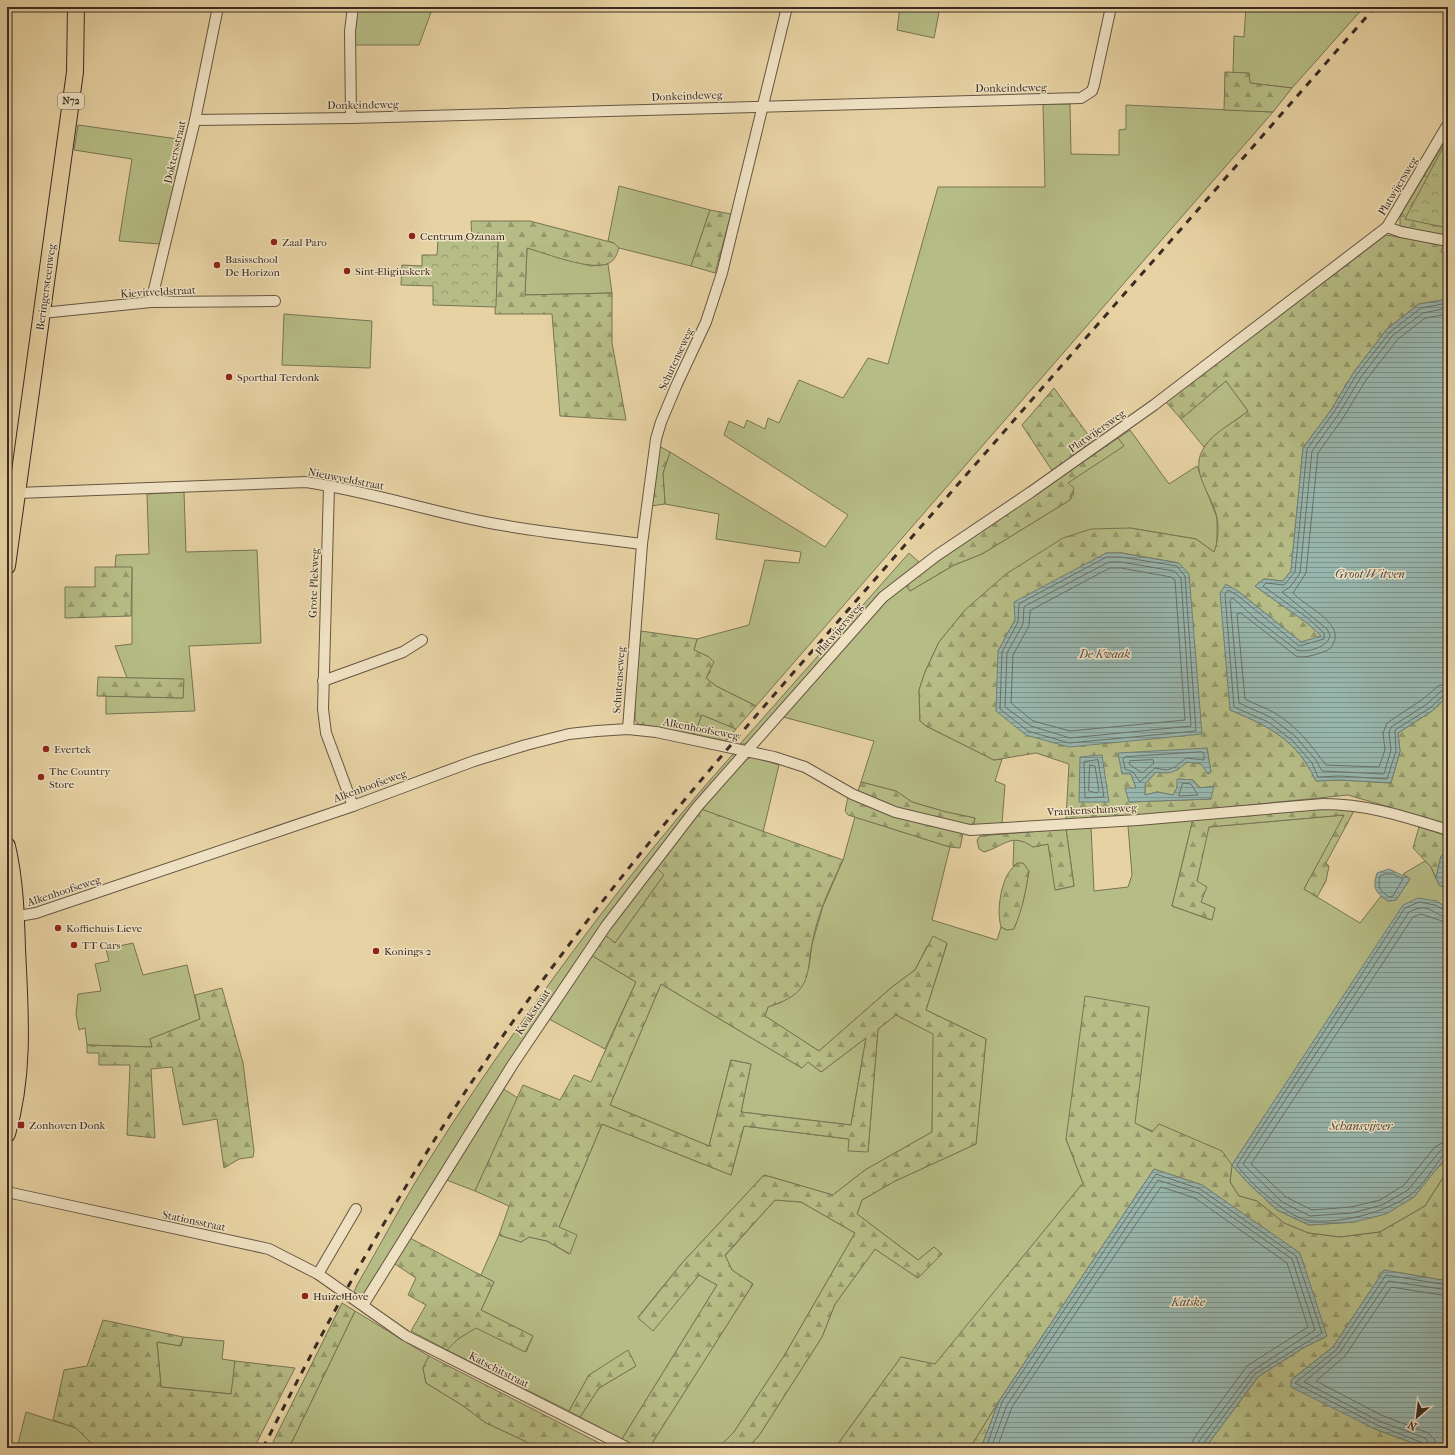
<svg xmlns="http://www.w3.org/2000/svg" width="1455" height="1455" font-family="'IM FELL French Canon',serif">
<defs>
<pattern id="forest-firs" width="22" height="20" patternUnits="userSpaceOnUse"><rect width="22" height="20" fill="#b6bc85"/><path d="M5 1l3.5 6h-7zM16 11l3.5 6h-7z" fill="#95996d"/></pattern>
<pattern id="wetland-marsh" width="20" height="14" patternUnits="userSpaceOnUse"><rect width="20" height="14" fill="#b6bc85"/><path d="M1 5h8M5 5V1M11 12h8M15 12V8" fill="none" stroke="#95996d"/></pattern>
<pattern id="park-crowns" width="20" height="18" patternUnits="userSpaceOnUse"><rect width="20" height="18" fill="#b6bc85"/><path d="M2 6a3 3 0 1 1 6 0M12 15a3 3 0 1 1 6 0" fill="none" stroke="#95996d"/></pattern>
<pattern id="water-rules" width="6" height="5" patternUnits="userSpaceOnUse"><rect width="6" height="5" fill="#98b6ad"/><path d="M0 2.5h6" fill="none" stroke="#7d948d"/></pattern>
</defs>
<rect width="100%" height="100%" fill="#e7d2a3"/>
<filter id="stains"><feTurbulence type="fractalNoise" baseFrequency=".005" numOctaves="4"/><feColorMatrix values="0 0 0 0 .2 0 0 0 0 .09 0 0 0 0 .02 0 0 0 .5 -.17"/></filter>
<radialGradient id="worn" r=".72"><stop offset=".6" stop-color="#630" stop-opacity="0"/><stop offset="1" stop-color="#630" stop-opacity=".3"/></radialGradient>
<g fill="#b6bc85" stroke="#787454">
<polygon points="357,7 433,7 419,45 354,45"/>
<polygon points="900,7 940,7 934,38 897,30"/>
<polygon points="1246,7 1364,7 1292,88 1250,83 1233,73 1234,36 1244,37"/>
<polygon points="1043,104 1070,104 1071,154 1119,155 1119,130 1126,129 1126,105 1273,112 756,706 716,686 706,678 710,672 709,657 694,650 697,639 749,625 765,560 799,563 801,552 716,539 719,514 665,504 663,473 670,452 825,547 848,515 724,435 729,421 744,428 747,420 765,429 768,418 779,423 799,380 843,398 868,358 888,364 938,187 1045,187"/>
<polygon points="78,125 185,140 160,244 119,241 132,159 74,150"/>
<polygon points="619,186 710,210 691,266 619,248 614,243 608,241"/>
<polygon points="527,248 591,266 608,264 612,293 525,295"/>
<polygon points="284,314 372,321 370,368 282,365"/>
<polygon points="1226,381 1248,411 1214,436 1204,447 1181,419"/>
<polygon points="1130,430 1169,484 1197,466 1217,518 1217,544 1214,552 1196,539 1130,528 965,610 939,642 925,672 919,690 920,721 926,726 994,760 1002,759 995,781 1005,785 1002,823 973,826 975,818 946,812 912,802 896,791 861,782 874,741 783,717 889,598 905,584 910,591 954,565 982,554 1070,500 1074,493 1067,483 1123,446 1118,438"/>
<polygon points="184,492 186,552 257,550 261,643 189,646 195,711 106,714 106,696 183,698 183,679 127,678 115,646 132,644 132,568 115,567 116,555 149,554 147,494"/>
<polygon points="909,553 920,563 749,744 740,744"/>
<polygon points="702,715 736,729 726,741 694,734"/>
<path d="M 733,754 L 737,756 L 604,923 L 567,974 L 457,1144 L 364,1294 L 360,1297 L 354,1292 L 357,1285 C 381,1244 403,1201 429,1160 C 459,1112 491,1065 524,1019 C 589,927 658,838 733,754 Z"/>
<polygon points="752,757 779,765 763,832 701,809 747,759"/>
<polygon points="1345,815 1304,889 1360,923 1381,896 1388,901 1396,900 1410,879 1403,874 1425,861 1431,867 1439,885 1448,889 1448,908 1436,901 1265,1115 1232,1165 1248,1183 1277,1210 1309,1225 1354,1222 1441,1165 1448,1155 1448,1170 1425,1206 1380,1232 1340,1237 1308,1233 1284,1223 1257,1201 1239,1196 1230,1182 1232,1165 1134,1123 1149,1007 1066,1139 1083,1183 935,1365 901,1357 835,1448 748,1448 760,1434 822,1337 835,1304 875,1249 918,1278 934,1247 918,1260 857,1214 862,1200 895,1181 976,1144 986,1039 926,1010 947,944 927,946 915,970 892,987 819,1051 765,1016 768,1007 782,1002 809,967 812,944 823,906 843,860 855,817 950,847 932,920 997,940 1001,927 1007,930 1023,902 1029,871 1018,863 1013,866 1014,839 1023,840 1033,847 1048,844 1056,890 1074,886 1066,829 1091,827 1094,891 1128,887 1132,875 1128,826 1193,819 1172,906 1211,920 1215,908 1200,902 1197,881 1208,827"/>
<polygon points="655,866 664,875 615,943 605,935"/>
<polygon points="133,943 143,975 187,965 200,1019 150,1039 152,1047 87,1045 85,1028 79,1030 76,1014 78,994 101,991 95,964 109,961 106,949"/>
<polygon points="591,955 636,982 605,1049 547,1018"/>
<polygon points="661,984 802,1068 808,1062 821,1072 866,1038 851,1125 741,1112 751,1064 731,1060 709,1146 610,1105"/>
<polygon points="896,1015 934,1034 932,1132 865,1170 833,1195 764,1175 682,1263 638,1317 653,1330 699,1275 717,1285 622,1439 580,1417 599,1388 636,1366 600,1368 589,1375 569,1411 447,1350 458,1339 476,1327 526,1352 533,1336 481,1310 494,1282 481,1275 499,1235 521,1242 529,1237 547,1241 569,1254 559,1227 602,1124 731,1175 744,1126 849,1139 868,1152 878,1029"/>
<polygon points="502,1088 518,1098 475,1191 444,1179"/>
<polygon points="775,1200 801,1202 855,1233 784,1356 734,1432 718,1448 649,1448 753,1284 732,1270 725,1256"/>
<polygon points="355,1311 429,1356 423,1368 426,1383 462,1405 486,1423 525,1441 533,1448 289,1448"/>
<polygon points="183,1337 224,1341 222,1359 235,1361 232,1394 161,1387 157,1342 181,1346"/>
<polygon points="26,1412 76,1428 96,1448 17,1448"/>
</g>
<g fill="url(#forest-firs)" stroke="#787454" fill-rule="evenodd">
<polygon points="1225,72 1249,73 1250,83 1292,88 1273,112 1224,110"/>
<polygon points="1448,136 1448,237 1400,226 1400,216"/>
<polygon points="710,210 731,214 715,273 691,266"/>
<path d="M 471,221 L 530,221 L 614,243 L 619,248 C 617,254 615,260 609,263 C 592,272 545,253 527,248 L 525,295 L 612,293 L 612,343 L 626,420 L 560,416 L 552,314 L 495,314 L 498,241 L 472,240 Z"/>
<path d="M 1386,235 L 1443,244 L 1441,252 L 1448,254 L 1448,299 L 1419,304 L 1387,329 L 1354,372 L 1331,410 L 1303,448 L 1291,571 L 1283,581 L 1264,579 L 1255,586 L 1307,623 L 1322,636 L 1301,642 L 1239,592 L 1230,710 C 1269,726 1297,740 1316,781 L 1340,780 L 1391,783 L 1400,751 L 1398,733 L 1432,711 L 1448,696 L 1447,824 L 1348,795 L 1132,817 L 1066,819 L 1069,764 L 1036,753 L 994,760 L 926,726 L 920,721 L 919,690 L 925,672 L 939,642 L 965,610 L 1006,574 L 1063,538 L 1091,529 L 1130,528 L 1196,539 L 1214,552 C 1218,542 1219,528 1217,518 C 1213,495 1187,471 1205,446 C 1215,431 1234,423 1248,411 L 1226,381 L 1181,419 L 1166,402 ZM 1106,553 L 1122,553 L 1179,563 L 998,651 L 1015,620 ZM 1207,748 L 1211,772 L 1208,774 L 1201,763 L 1187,762 L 1177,770 L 1156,772 L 1145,784 L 1145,795 L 1157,792 L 1173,795 L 1177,788 L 1178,779 L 1193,780 L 1211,799 L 1129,802 L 1136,788 L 1131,774 Z"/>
<polygon points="1054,388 1094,443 1053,472 1022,425"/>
<polygon points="1118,438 1124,446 1068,483 1074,488 1070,500 982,554 954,565 910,591 905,584"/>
<polygon points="659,446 670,452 663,473 665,504 651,506"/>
<polygon points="95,567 132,567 131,616 65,618 65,587 95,587"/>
<polygon points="641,631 697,639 694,650 709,657 714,662 706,678 716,686 756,706 736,729 702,715 694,734 638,724 635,720 635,692"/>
<polygon points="98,677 184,679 183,698 97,696"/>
<polygon points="861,782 896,791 912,802 946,812 975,818 973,826 898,808 858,791"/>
<polygon points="848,797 963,833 960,848 950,847 848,815 845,811"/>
<polygon points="1344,807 1355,809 1326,863 1329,866 1326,881 1317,897 1304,889 1344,815 1209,827 1197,881 1207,887 1201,902 1215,908 1212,920 1172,906 1193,819"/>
<path d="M 701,809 L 843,860 C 830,887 817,915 812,944 C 809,957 810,971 804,983 C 797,997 782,1002 768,1007 L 765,1016 L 819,1051 L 892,987 L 915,970 L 933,936 L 947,943 L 926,1010 L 986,1039 L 976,1144 L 895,1181 L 862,1200 L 857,1214 L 918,1260 L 934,1247 L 942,1254 L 918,1278 L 875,1249 L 835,1304 L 822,1337 L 760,1434 L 748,1448 L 718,1448 L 734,1432 L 784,1356 L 855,1233 L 801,1202 L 775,1200 L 725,1255 L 732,1270 L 753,1284 L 649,1448 L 639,1448 L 622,1439 L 717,1285 L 699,1275 L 653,1331 L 638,1318 L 682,1263 L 764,1175 L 833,1195 L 865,1170 L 932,1132 L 933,1034 L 896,1015 L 878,1029 L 868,1152 L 848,1151 L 849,1139 L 744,1126 L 731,1175 L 602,1124 L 559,1227 L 577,1235 L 570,1254 L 547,1241 L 529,1237 L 521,1242 L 499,1235 L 509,1206 L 475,1191 L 523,1085 L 560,1100 L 574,1075 L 591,1082 L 636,982 L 591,955 L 605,935 L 615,943 L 664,875 L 655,866 ZM 661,984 L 802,1068 L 808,1062 L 821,1072 L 866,1038 L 851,1125 L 741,1112 L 751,1064 L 731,1060 L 709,1146 L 610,1105 Z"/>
<polygon points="1419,827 1448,836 1448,852 1441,856 1436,878 1431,867 1413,848"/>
<path d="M 1066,829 L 1074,886 L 1055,890 L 1048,844 L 1033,847 C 1011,832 1005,846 984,852 L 979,849 L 977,840 L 980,836 Z"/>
<path d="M 1018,863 L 1023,863 L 1029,871 C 1026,891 1022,910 1014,929 L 1007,930 L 1001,927 C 996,910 1001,873 1018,863 Z"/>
<polygon points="222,988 243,1063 254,1151 253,1157 239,1159 224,1168 217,1119 183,1125 172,1067 151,1069 155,1138 127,1135 130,1065 99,1065 99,1053 87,1053 87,1045 152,1047 150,1039 200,1019 195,995"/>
<polygon points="1085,996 1149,1007 1135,1123 1152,1132 1159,1124 1222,1151 1232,1165 1230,1182 1239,1196 1257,1201 1284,1223 1308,1233 1340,1237 1380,1232 1425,1206 1448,1170 1448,1245 1444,1247 1445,1261 1448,1262 1448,1281 1384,1271 1333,1347 1291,1380 1375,1429 1426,1448 1205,1448 1258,1377 1303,1348 1327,1336 1241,1213 1202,1185 1154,1169 999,1401 970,1448 835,1448 901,1357 935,1364 1083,1183 1066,1139"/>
<polygon points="408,1237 494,1282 481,1310 533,1336 525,1352 476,1328 458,1339 447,1350 411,1331 426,1305 408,1295 416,1278 392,1262"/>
<polygon points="342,1303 355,1311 289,1448 270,1448"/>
<polygon points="103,1320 183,1337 181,1346 157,1342 161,1387 231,1394 235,1361 295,1368 254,1448 96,1448 76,1428 53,1420 64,1370 87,1366"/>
<polygon points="628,1350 636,1366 599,1388 580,1417 569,1411 589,1375"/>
<polygon points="429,1356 609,1448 583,1448 574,1444 572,1448 533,1448 525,1441 486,1423 462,1405 426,1383 423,1368"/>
</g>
<polygon fill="url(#wetland-marsh)" stroke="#787454" points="999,1401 981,1448 970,1448"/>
<g fill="url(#park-crowns)" stroke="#787454">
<polygon points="1448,138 1448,228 1405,219"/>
<polygon points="438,239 498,241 496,307 433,305 433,286 401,285 402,265 422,266 422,255 437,255"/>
</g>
<g fill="url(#water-rules)" stroke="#737f76">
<path d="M 1448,299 L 1448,696 L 1432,711 L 1398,733 L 1400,751 L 1391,783 L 1340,780 L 1316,781 C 1297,740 1269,726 1230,710 L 1220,593 L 1226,584 L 1239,592 L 1301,642 L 1321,636 L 1307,623 L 1255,586 L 1264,579 L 1283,581 L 1291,571 L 1303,448 L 1331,410 L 1354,372 L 1387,329 L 1419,304 Z"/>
<polygon points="1106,553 1121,553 1179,563 1189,574 1202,734 1069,747 1026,735 996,711 998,651 1015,620 1014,602"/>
<path d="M 1207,748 L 1211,772 L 1208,774 L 1201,764 L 1187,762 C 1176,771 1172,775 1156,772 L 1145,784 L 1145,795 L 1157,792 L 1173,795 L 1177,788 L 1177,779 L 1193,780 L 1199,788 L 1214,786 L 1211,799 L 1129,802 L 1125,788 L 1136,788 L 1131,774 L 1122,774 L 1118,753 Z"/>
<polygon points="1102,755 1109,802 1079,802 1080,757"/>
<polygon points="1448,852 1448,889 1439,885 1436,878 1441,856"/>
<path d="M 1389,869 L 1410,879 L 1396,900 L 1388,901 C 1376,892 1372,890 1377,873 Z"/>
<polygon points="1418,898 1436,901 1448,908 1448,1155 1414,1197 1386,1214 1354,1222 1309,1225 1277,1210 1248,1183 1232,1165 1403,905"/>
<polygon points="1154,1169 1202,1185 1300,1253 1327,1336 1303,1348 1258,1377 1205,1448 981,1448 999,1401"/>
<polygon points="1384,1270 1448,1281 1448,1448 1426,1448 1375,1429 1291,1387 1291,1380 1333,1347"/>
</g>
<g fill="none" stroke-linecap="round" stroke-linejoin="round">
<g stroke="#6a7168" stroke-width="1">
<polyline points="1448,303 1421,308 1390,332 1357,374 1334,412 1307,449 1295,572 1284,585 1266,583 1263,586 1309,619 1324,633 1324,639 1299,646 1237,595 1228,590 1225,594 1234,707 1268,722 1292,740 1312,763 1318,777 1340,776 1387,779 1396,751 1395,730 1430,708 1444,695 1448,694"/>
<path d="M 1448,308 L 1423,313 L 1393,335 L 1361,377 L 1338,415 L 1312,451 L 1300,573 L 1290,587 L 1282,592 L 1327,629 L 1330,635 C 1329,647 1307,653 1297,650 L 1256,619 L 1234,599 L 1232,598 L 1230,600 L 1239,703 L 1270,717 L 1295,736 L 1316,760 L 1322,771 L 1384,774 L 1391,750 L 1389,733 L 1391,727 L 1427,704 L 1441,691 L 1448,689"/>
<path d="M 1448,314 L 1425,318 L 1398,339 L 1366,380 L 1343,418 L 1318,453 L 1306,573 L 1293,593 C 1303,605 1343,622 1334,642 C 1333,646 1330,649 1326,651 C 1317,654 1305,659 1296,656 L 1241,613 L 1237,614 L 1245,699 C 1254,704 1264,707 1273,712 C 1296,725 1311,745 1326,765 L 1379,767 L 1385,750 L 1383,733 L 1387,723 L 1423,699 L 1438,686 L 1448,683"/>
<polygon points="1107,557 1121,557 1177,566 1185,576 1196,731 1069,743 1028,731 1000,709 1002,652 1018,622 1019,604"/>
<polygon points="1109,562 1121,562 1174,571 1181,578 1191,726 1070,738 1031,726 1005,707 1007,653 1023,624 1024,607"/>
<polygon points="1110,568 1121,568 1171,577 1175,580 1185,720 1070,731 1033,721 1011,703 1013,655 1029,626 1030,611"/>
<polygon points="1202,752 1204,754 1204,760 1186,758 1175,767 1167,770 1155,768 1140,782 1133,772 1125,769 1123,759 1125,757"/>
<polygon points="1098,760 1104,797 1085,798 1084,762"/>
<polygon points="1153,760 1154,763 1142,773 1129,764 1130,761"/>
<polygon points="1090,765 1095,766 1099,791 1097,793 1089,791"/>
<polygon points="1183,783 1191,784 1198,795 1179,796"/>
<path d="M 1386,874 L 1393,874 L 1403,879 L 1393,896 L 1389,897 C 1380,891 1377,887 1380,876 Z"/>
<path d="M 1448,912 L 1435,905 L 1419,902 L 1405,908 L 1237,1165 C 1248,1182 1291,1220 1311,1221 C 1343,1223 1384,1213 1410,1195 C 1422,1187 1435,1166 1443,1155 L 1448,1153"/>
<path d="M 1448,917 C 1431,915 1430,901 1409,912 L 1243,1164 L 1282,1202 L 1310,1216 L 1352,1213 L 1382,1205 L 1408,1190 L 1440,1151 L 1448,1148"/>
<polyline points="1448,923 1421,914 1413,917 1251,1164 1286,1197 1312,1210 1351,1207 1380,1200 1404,1185 1435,1147 1440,1144 1448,1142"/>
<polyline points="986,1448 1002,1402 1156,1174 1200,1189 1296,1256 1322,1333 1255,1374 1203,1444 1202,1448"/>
<polyline points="991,1448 1007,1405 1158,1180 1198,1193 1292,1259 1315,1330 1252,1371 1199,1441 1197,1448"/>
<polyline points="997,1448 1012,1407 1161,1187 1195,1198 1287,1263 1308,1327 1247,1366 1194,1438 1191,1448"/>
<polyline points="1425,1448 1423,1443 1377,1425 1295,1383 1336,1350 1386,1275 1448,1285"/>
<polyline points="1430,1448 1429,1443 1425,1438 1379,1421 1304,1382 1340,1352 1388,1281 1448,1290"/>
<polyline points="1436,1448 1435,1440 1428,1433 1381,1415 1316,1381 1345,1356 1391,1287 1448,1296"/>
</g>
<g stroke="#665644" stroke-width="12">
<g id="street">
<polyline points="351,118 350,31 353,7"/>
<polyline points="195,120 351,118 1081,98 1092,91 1094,85 1111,7"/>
<polyline points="1387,227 1401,232 1448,241"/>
<polyline points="151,302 195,120 218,7"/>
<polyline points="42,313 151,302 275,301"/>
<polyline points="329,486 323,709 326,733 353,806"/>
<path d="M 17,493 L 306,482 C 367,491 425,510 485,522 C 536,532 589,537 642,544"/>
<polyline points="323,681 403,652 422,640"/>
<polyline points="628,729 642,544 656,439 661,422 677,384 706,322 722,273 787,7"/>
<path d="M 7,918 L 36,913 L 353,806 L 474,761 L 526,745 L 569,734 L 597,731 L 628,729 L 656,732 L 774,757 L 805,767 L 852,794 L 895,812 L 970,830 L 1138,820 L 1323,804 C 1368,804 1406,817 1448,830"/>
<polyline points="7,1192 269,1249 318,1274 406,1336 628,1448"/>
<polyline points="318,1274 356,1209"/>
<polyline points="363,1305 513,1064 606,926 698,806 883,597 936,556 1031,492 1154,405 1387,227 1448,124"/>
</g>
</g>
<g stroke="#3b2c24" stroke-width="18">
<g id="primary">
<polyline points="7,566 75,72 76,7"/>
<path d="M 7,846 C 15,880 16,915 17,949 C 20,1012 25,1073 7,1134"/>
</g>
</g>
<use href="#street" stroke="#efe2c3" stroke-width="10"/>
<use href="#primary" stroke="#e7d2a3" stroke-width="16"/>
<path stroke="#3b2c24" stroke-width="3" stroke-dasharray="7 7" stroke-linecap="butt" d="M 263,1448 C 339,1297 421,1151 519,1013 C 634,851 767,703 898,553 C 1057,371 1216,189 1375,7"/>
</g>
<g fill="#8f2418" stroke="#efe2c3" stroke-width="1.5">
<circle cx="412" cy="236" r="4"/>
<circle cx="274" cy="242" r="4"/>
<circle cx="217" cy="265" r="4"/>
<circle cx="347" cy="271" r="4"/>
<circle cx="229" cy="377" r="4"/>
<circle cx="46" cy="749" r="4"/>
<circle cx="41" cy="777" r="4"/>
<circle cx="58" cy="928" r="4"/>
<circle cx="74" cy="945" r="4"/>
<circle cx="376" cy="951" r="4"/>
<rect x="17" y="1121" width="8" height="8" rx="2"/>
<circle cx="305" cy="1296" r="4"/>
</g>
<g text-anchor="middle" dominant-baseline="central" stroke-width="3" stroke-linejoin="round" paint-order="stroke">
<rect fill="#efe2c3" stroke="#716354" stroke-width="1" x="58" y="93" width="26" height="16" rx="3"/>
<g font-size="10" font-weight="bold" fill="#3b2c24">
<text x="71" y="101">N72</text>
</g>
<g font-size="11" fill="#3b2c24" stroke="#efe2c3">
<text transform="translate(1011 88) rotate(-1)">Donkeindeweg</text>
<text transform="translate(687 96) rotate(-2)">Donkeindeweg</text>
<text transform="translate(363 105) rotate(-1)">Donkeindeweg</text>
<text transform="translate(175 152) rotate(-77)">Doktersstraat</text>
<text transform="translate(1398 186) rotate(-59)">Platwijersweg</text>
<text transform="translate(46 287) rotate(-82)">Beringersteenweg</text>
<text transform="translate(158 292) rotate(-3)">Kievitveldstraat</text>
<text transform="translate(676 359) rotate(-65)">Schutenseweg</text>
<text transform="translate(1097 431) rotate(-35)">Platwijersweg</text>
<text transform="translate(346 479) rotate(11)">Nieuwveldstraat</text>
<text transform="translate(314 583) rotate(-88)">Grote Plekweg</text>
<text transform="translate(839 629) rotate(-49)">Platwijersweg</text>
<text transform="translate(619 680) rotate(-86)">Schutenseweg</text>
<text transform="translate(701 729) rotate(11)">Alkenhoofseweg</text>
<text transform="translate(370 786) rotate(-20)">Alkenhoofseweg</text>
<text transform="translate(1092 810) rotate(-3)">Vrankenschansweg</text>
<text transform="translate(64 891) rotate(-18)">Alkenhoofseweg</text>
<text transform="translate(533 1012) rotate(-56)">Kwakstraat</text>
<text transform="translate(194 1221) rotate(12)">Stationsstraat</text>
<text transform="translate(499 1370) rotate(27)">Katschitstraat</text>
</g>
<g font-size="11" fill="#3b2c24" stroke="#efe2c3" text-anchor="start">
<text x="420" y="236">Centrum Ozanam</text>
<text x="282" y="242">Zaal Paro</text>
<text x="225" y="259">Basisschool<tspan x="225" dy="13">De Horizon</tspan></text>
<text x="355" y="271">Sint-Eligiuskerk</text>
<text x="237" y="377">Sporthal Terdonk</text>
<text x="54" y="749">Evertek</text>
<text x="49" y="771">The Country<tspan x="49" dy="13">Store</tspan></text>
<text x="66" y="928">Koffiehuis Lieve</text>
<text x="82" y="945">TT Cars</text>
<text x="384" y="951">Konings 2</text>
<text x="29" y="1125">Zonhoven Donk</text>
<text x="313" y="1296">Huize Hove</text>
</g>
<g font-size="12" font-style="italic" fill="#4e483f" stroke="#efe2c3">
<text x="1370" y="574">Groot Witven</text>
<text x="1105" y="654">De Kwaak</text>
<text x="1361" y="1126">Schansvijver</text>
<text x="1188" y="1302">Katske</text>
</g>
</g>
<rect width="1455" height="1455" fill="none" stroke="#e7d2a3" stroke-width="24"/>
<rect x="8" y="8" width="1439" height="1439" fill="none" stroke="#3b2c24" stroke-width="2"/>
<rect x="12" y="12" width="1431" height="1431" fill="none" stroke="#3b2c24"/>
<g transform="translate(1417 1417) rotate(208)" stroke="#efe2c3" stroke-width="3" paint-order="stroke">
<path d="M0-3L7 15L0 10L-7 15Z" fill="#3b2c24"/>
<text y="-6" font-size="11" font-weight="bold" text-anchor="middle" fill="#3b2c24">N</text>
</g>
<rect width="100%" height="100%" filter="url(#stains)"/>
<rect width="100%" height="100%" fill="url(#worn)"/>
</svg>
